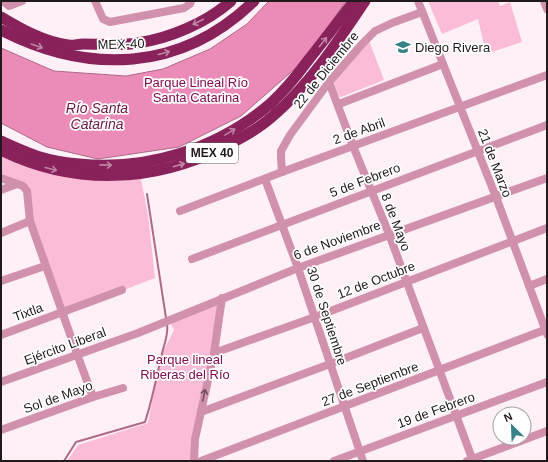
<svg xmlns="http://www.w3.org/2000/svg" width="548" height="462" font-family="Arial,sans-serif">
<rect width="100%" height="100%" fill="#fef0f6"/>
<g fill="#fabcd6">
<polygon points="428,1 498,1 500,6 510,2 522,42 486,54 478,19 442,34"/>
<polygon points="368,38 384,80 341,97 339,96 334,84 335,81"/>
<polygon points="1,149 140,174 148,215 155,278 63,313 45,266 25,187 1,178"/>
<polygon points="222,298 193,461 67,461 78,445 148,423 161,356 174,330 169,320"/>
</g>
<polygon fill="#eb8cb8" stroke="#ae6a89" points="269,1 346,1 305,60 241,116 179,147 98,159 47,147 1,123 1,48 54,71 126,76 163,69 210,49 247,24"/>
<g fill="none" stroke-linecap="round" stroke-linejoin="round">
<g stroke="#ae6a89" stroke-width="2">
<polyline points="147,194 166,318"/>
<path d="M 64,461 L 76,442 L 145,422 C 152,401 156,379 161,358 C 163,346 169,336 167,324"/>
</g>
<g stroke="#d191ad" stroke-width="8">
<polyline points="3,1 9,6 22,1"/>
<polyline points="95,1 103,19 110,22 184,8 190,4 191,1"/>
<polyline points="418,1 496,197 547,334"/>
<polyline points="544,1 547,9"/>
<polyline points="329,82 353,146 389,234 473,461"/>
<polyline points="339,104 443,64"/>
<polyline points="282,172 281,158 281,151 290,135 329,82 363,43 375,31 392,23 422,12"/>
<polyline points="1,178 23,186 27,191 30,221 77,354 93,397"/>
<polyline points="265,179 298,268 363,461"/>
<polyline points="1,190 17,184"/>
<polyline points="180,211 282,172 547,75"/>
<polyline points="1,233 30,221"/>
<polyline points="192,259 547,125"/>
<polyline points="1,281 45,266"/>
<polyline points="529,286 547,279"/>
<polyline points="1,335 122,290"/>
<polyline points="214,353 315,317 547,228"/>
<polyline points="1,382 138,333 298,268 547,178"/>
<polyline points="201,412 330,364 423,328"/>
<polyline points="1,430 93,397 123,388"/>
<polyline points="194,461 195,439 214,353 222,298"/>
<polyline points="201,461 547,329"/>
<polyline points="334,461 547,382"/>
<polyline points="467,461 547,431"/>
</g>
<g stroke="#89215a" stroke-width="11">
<path d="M 1,17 C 21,29 44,42 68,45 C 73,46 78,44 83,44 C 101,44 120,46 138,43 C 170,38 206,23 231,1"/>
<path d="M 1,30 C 89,75 181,72 254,1"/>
<path d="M 1,141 C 14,147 27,153 40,157 C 53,161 66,163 79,164 C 147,171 217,149 270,104 C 283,92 295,78 306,63 C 322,43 338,22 354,1"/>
<path d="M 1,150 C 74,186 154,183 226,146 C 243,137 260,128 274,115 C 311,83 338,41 365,1"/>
</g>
</g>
<defs><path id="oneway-shaft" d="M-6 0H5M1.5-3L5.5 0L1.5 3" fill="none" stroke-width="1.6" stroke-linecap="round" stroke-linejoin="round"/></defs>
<g stroke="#be85a4">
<use href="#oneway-shaft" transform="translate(198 22) rotate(153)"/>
<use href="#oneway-shaft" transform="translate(323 42) rotate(-52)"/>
<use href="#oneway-shaft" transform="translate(37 46) rotate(20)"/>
<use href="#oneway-shaft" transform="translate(164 53) rotate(-15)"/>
<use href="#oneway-shaft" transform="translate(230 132) rotate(-31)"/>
<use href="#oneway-shaft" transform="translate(106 165) rotate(1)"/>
<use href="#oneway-shaft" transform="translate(179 165) rotate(-16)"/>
<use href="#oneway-shaft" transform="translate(51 169) rotate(14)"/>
</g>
<use stroke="#70505d" href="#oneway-shaft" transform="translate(204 395) rotate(-78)"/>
<defs>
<g id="school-bare" transform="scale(1.2)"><path d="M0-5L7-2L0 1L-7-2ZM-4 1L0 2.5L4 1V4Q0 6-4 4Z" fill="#398188" stroke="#fff" stroke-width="2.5" paint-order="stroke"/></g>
</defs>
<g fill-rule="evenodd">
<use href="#school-bare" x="403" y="47"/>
</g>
<g text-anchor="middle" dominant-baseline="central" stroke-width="3.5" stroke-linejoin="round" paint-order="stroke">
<rect fill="#fff" stroke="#635f60" stroke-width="1" x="186" y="143" width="52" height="20" rx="3"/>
<g font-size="12" font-weight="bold" fill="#201a1c">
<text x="212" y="153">MEX 40</text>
</g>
<g font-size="13" fill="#201a1c" stroke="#fff">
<text transform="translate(121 44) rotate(-2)">MEX-40</text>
<text transform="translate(326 70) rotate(-51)">22 de Diciembre</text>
<text transform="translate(359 131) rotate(-20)">2 de Abril</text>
<text transform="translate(495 163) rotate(69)">21 de Marzo</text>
<text transform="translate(365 180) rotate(-21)">5 de Febrero</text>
<text transform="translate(396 222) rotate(69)">8 de Mayo</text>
<text transform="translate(337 240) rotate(-20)">6 de Noviembre</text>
<text transform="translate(376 280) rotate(-21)">12 de Octubre</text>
<text transform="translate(28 312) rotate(-20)">Tixtla</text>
<text transform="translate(327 316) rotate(72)">30 de Septiembre</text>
<text transform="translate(65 346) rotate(-20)">Ejército Liberal</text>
<text transform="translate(370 384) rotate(-21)">27 de Septiembre</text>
<text transform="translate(58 397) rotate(-20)">Sol de Mayo</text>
<text transform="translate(436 410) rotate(-20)">19 de Febrero</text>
</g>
<g font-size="13" fill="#201a1c" stroke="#fff" text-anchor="start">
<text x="415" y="47">Diego Rivera</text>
</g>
<g font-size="13" fill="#810e52" stroke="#fff">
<text x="196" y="82">Parque Lineal Río<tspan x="196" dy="15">Santa Catarina</tspan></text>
<text x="185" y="359">Parque lineal<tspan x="185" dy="15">Riberas del Río</tspan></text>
</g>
<g font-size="14" font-style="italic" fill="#6c1946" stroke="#fff">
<text x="97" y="108">Río Santa<tspan x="97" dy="16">Catarina</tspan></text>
</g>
</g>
<rect width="548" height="462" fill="none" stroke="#201a1c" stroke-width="4"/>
<g transform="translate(512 426) rotate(336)"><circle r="19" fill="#ffffff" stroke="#a6a3a4"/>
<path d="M0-3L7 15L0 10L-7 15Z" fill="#398188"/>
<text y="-6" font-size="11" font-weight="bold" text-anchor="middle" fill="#201a1c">N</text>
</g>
</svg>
